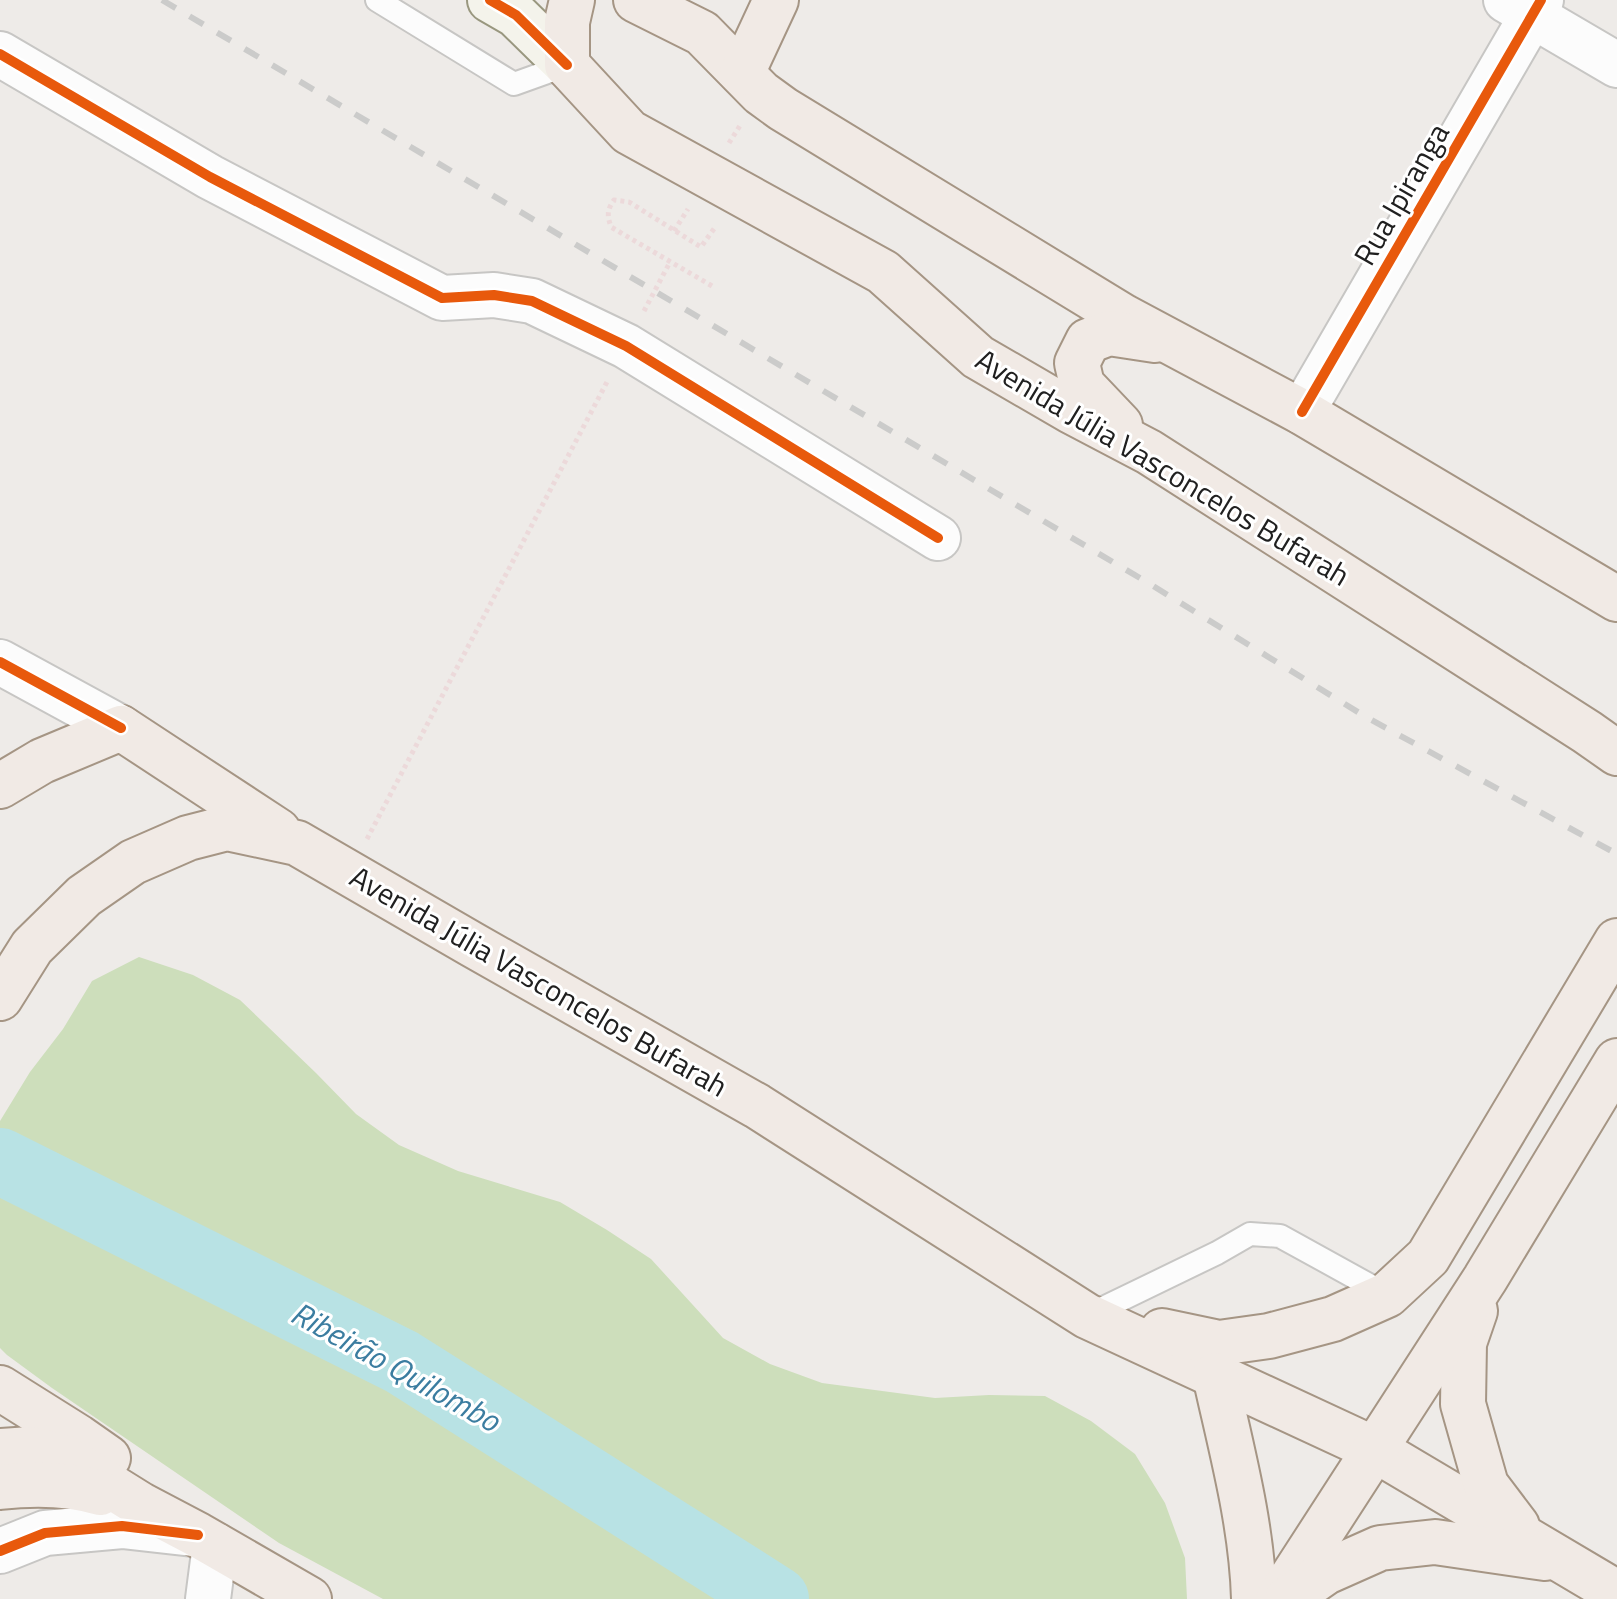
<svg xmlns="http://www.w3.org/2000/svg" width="1617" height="1599" font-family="'Titillium Web',sans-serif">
<rect width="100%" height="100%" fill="#eeebe8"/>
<polygon fill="#cddebb" points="139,957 193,975 240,1000 316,1073 356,1114 399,1145 458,1171 560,1202 607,1230 651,1259 723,1338 770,1364 822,1383 935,1398 989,1395 1045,1396 1091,1421 1135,1454 1165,1503 1185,1558 1187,1599 383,1599 279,1543 52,1388 7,1355 0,1348 0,1121 30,1072 63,1029 92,981"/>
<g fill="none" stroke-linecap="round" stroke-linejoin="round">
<polyline stroke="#b8e2e4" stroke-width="66" points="0,1161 402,1362 776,1599"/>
<g stroke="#c7c6c4" stroke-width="26">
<g id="lane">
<polyline points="377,0 514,84 567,65"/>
<polyline points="1087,1316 1217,1253 1250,1234 1280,1236 1387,1295"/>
</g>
</g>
<g stroke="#c7c6c4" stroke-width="48">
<g id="street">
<polyline points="1506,0 1617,65"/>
<polyline points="0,54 210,177 442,298 494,295 532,301 626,346 938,538"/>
<polyline points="1302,412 1541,0"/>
<polyline points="0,662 121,728"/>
<polyline points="0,1551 45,1533 122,1526 193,1534"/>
<polyline points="208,1599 215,1545"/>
</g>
</g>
<g stroke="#99977f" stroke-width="48">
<polyline id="secondary" points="490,0 516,15 567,65"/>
</g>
<g stroke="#a59584" stroke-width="48">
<g id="primary">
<polyline points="572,0 567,22 567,65 629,132 883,272 978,357 1071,411 1149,452 1587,732 1617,753"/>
<polyline points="636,0 702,33 761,93 783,109 1124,317 1302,412 1617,599"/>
<polyline points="742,73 776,0"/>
<polyline points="1120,425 1082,385 1077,363 1088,341 1109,333 1155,340"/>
<polyline points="0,786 42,761 121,728 278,831"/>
<polyline points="0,998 32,947 84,896 133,862 188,838 227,828 297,843 473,945 757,1106 1087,1316 1374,1449 1617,1593"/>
<polyline points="1475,1311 1464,1343 1463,1404 1486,1485 1517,1526"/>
<polyline points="1162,1331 1219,1343 1269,1336 1333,1319 1387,1295 1428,1257 1617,941"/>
<path d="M 1215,1375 C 1231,1448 1252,1524 1254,1599"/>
<polyline points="0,1388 78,1437 108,1458"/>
<polyline points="0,1451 31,1449 64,1457 141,1505 198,1535 309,1599"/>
<path d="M 0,1487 C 34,1483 67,1483 100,1493"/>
<polyline points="1278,1599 1485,1279 1617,1061"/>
<polyline points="1287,1599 1326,1572 1380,1548 1435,1542 1545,1558"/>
</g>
</g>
<g stroke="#ecd9da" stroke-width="5" stroke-dasharray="4 4" stroke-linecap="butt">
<polyline points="729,143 741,124"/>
<polyline points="674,231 688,209"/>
<path d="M 712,286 L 611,227 C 607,215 607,210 614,200 L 629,202 L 701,247 L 716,226"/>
<polyline points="644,311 670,262"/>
<polyline points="367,839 608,380"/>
</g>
<use href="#lane" stroke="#fcfcfc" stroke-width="22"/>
<use href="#street" stroke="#fcfcfc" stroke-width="44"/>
<use href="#secondary" stroke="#f4f3eb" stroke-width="44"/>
<use href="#primary" stroke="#f1eae5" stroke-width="44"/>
<polyline stroke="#cbcbca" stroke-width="6" stroke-dasharray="16 16" stroke-linecap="butt" points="162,0 1145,581 1366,717 1617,854"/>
<g stroke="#fff" stroke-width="15">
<g id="cycleway">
<polyline points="490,0 516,15 567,65"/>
<polyline points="0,54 210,177 442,298 494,295 532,301 626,346 938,538"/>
<polyline points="1302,412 1541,0"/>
<polyline points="0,662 121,728"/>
<polyline points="0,1551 45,1533 122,1526 198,1535"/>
</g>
</g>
<use href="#cycleway" stroke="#e8590c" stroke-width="10"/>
</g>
<g text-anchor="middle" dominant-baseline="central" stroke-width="6" stroke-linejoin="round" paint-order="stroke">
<g font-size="30" fill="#202020" stroke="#fff">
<text transform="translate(1401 194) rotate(-60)">Rua Ipiranga</text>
<text transform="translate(1163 467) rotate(31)">Avenida Júlia Vasconcelos Bufarah</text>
<text transform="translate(539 981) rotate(30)">Avenida Júlia Vasconcelos Bufarah</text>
</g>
<g font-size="32" font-style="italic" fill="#3b7da0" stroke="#fff">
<text transform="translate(396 1366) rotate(29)">Ribeirão Quilombo</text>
</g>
</g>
</svg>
